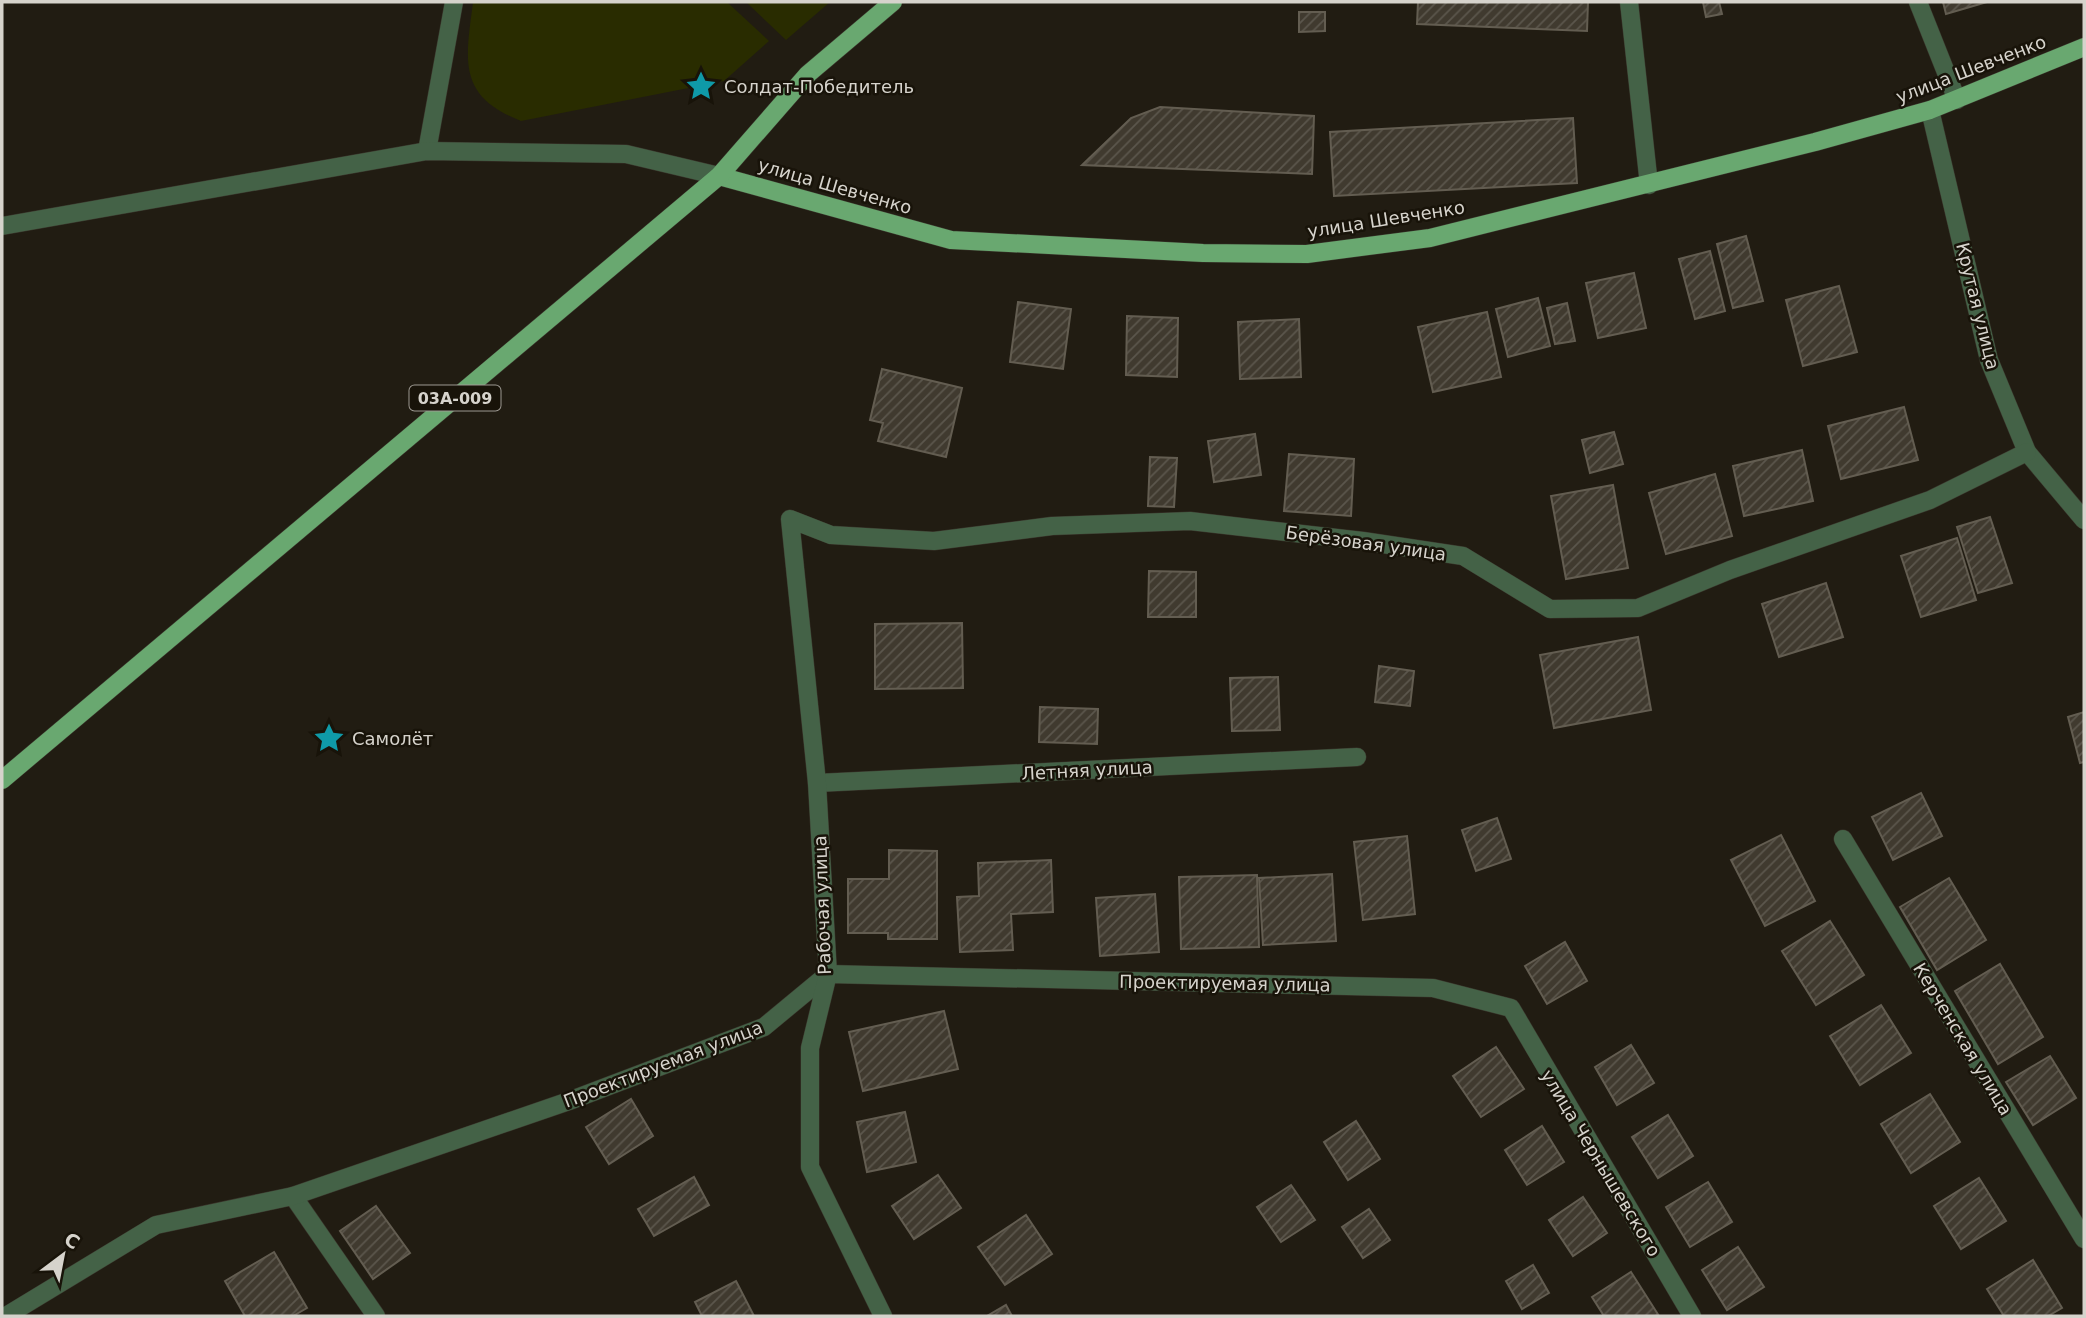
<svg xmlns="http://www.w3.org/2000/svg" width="2086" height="1318" font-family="'DejaVu Sans',sans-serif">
<defs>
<pattern id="building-hatch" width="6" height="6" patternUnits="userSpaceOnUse" patternTransform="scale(1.75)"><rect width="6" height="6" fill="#403a2f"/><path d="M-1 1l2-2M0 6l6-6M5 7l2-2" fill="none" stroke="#5b564c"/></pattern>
</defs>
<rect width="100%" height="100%" fill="#211c12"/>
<g fill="#292c00">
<path d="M 473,2 L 727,2 L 769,41 L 724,81 L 521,121 C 456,96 466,59 473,2 Z"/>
<polygon points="746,2 830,2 786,40"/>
</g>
<g fill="url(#building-hatch)" stroke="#635d51" stroke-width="2">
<polygon points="1418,2 1588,2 1587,31 1417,24"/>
<polygon points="1703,2 1719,2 1722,14 1706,17"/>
<polygon points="1943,2 1987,2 1946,14"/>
<polygon points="1299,12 1325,12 1325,31 1299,32"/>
<polygon points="1160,107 1314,116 1312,174 1082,165 1131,118"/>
<polygon points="1573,118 1577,183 1334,196 1330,132"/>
<polygon points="1746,236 1763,301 1733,308 1717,244"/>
<polygon points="1710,251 1725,311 1695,319 1679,259"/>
<polygon points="1634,273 1646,328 1598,338 1586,283"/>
<polygon points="1839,286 1857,352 1803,366 1786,300"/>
<polygon points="1538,298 1550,346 1508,357 1496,309"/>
<polygon points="1018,302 1071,309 1063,369 1010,362"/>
<polygon points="1567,303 1575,341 1555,344 1547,308"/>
<polygon points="1487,312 1501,377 1433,392 1418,327"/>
<polygon points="1127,316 1178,318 1177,377 1126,375"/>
<polygon points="1299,319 1301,377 1240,379 1238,322"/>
<polygon points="882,369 962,388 946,457 878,441 883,423 870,420"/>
<polygon points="1904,407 1918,460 1841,479 1828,426"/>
<polygon points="1614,432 1623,464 1590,473 1582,440"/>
<polygon points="1255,434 1261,475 1214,482 1208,441"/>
<polygon points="1802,450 1813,501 1744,516 1733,466"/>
<polygon points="1289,454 1354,459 1351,516 1284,511"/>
<polygon points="1150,457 1177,458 1174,507 1148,506"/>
<polygon points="1715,474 1732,536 1666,554 1649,493"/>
<polygon points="1613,485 1628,568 1566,579 1551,496"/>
<polygon points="1990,517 2012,583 1978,593 1957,527"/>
<polygon points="1957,538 1976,600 1921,617 1901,556"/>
<polygon points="1149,571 1196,572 1196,617 1148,617"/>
<polygon points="1826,583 1843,637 1779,657 1762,604"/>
<polygon points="962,623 963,688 875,689 875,624"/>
<polygon points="1638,637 1651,710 1554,728 1540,655"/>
<polygon points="1379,666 1414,671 1410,706 1375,702"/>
<polygon points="1278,677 1280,730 1232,731 1230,678"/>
<polygon points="1040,707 1098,709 1097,744 1039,742"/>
<polygon points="2084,712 2084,762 2080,763 2068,717"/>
<polygon points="1921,793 1942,836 1893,860 1872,817"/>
<polygon points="1497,818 1511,859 1476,871 1462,830"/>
<polygon points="1781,835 1815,901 1765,926 1731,860"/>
<polygon points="1407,836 1415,914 1363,920 1354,842"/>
<polygon points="889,850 937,851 937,939 888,939 888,933 848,933 848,879 889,879"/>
<polygon points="1051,860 1053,912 1011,914 1013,950 960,952 957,897 979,896 978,863"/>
<polygon points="1332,874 1336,941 1263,945 1259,878"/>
<polygon points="1257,875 1259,947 1181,949 1179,877"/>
<polygon points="1949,878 1986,940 1937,970 1900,907"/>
<polygon points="1155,894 1159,952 1100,956 1096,898"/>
<polygon points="1830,921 1864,975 1816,1005 1782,951"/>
<polygon points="1565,942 1587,981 1547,1004 1525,966"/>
<polygon points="2000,964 2043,1037 1998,1064 1955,991"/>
<polygon points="1881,1005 1911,1053 1860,1085 1830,1036"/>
<polygon points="944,1011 958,1069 863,1091 849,1032"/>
<polygon points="1631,1045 1654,1083 1617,1105 1595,1067"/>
<polygon points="1496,1047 1524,1089 1481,1117 1453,1076"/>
<polygon points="2050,1056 2076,1098 2033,1125 2006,1082"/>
<polygon points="1930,1094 1960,1142 1911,1173 1881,1124"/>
<polygon points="631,1099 653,1136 609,1164 586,1127"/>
<polygon points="905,1112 916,1162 867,1172 857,1122"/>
<polygon points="1668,1115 1693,1156 1658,1178 1632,1137"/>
<polygon points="1356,1121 1380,1159 1348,1180 1324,1142"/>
<polygon points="1542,1126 1564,1162 1527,1185 1505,1150"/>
<polygon points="938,1175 961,1208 914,1239 892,1206"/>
<polygon points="694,1177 709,1205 654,1236 638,1209"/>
<polygon points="1979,1178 2006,1221 1961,1249 1934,1206"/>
<polygon points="1708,1182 1732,1222 1690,1247 1666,1207"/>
<polygon points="1291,1185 1315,1220 1281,1242 1257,1207"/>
<polygon points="1583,1197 1607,1233 1573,1256 1549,1220"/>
<polygon points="376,1206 410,1253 373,1279 340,1231"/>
<polygon points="1369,1209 1390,1240 1363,1258 1342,1227"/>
<polygon points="1026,1215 1052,1254 1005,1285 978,1247"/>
<polygon points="1738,1247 1764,1287 1727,1310 1702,1270"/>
<polygon points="274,1252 307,1308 293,1316 245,1316 225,1281"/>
<polygon points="2033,1260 2062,1308 2048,1316 2004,1316 1987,1289"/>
<polygon points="1533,1265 1549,1293 1522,1309 1506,1281"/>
<polygon points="1631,1272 1659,1316 1604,1316 1592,1297"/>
<polygon points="736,1281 754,1316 702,1316 695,1302"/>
<polygon points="1006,1305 1012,1316 987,1316"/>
</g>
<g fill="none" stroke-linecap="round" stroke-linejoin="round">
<g stroke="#3a362c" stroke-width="19">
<g id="minor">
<polyline points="1629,2 1649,185"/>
<polyline points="1918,2 1957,100"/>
<polyline points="1930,110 1989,360 2027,452 2084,520"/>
<polyline points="427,151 454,2"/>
<polyline points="2,226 427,151 626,154 719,176"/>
<polyline points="817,783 1357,757"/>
<polyline points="1843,839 2084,1239"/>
<polyline points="293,1196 376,1316"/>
<polyline points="6,1316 156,1225 293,1196 569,1101 764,1027 828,974 1433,988 1511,1008 1692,1316"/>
<polyline points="883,1316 810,1167 810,1048 828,974 817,783 790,519 831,535 934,541 1052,526 1190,521 1363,541 1463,556 1550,609 1638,608 1730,570 1930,500 2027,452"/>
</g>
</g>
<g stroke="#3a362c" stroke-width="19">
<g id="major">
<polyline points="719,176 951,240 1203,253 1307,254 1430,238 1815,142 1930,110 2084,47"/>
<polyline points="2,780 719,176 808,74 893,2"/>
</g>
</g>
<use href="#minor" stroke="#446247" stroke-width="18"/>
<use href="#major" stroke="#69a870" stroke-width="18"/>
</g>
<defs>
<g id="sight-bare" transform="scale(2.415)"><path d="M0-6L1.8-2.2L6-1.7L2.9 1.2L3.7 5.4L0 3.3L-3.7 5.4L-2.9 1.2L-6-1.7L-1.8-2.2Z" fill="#0f9aa8" stroke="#181309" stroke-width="2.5" paint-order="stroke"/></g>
</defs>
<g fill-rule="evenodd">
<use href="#sight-bare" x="701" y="86"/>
<use href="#sight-bare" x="329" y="738"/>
</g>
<g text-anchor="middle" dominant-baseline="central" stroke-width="5" stroke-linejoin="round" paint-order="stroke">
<rect fill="#181309" stroke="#9d9992" stroke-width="2" x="409.5" y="385.5" width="91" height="25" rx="5"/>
<g font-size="16" font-weight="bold" fill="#d6d3cc">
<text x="455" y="398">03А-009</text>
</g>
<g font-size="18" fill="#d6d3cc" stroke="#181309">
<text transform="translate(1971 69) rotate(-21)">улица Шевченко</text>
<text transform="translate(835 186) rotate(16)">улица Шевченко</text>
<text transform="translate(1386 219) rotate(-9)">улица Шевченко</text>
<text transform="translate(1978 306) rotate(76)">Крутая улица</text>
<text transform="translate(1366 543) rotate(8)">Берёзовая улица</text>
<text transform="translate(1087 770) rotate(-3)">Летняя улица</text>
<text transform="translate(822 905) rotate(-92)">Рабочая улица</text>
<text transform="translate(1225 983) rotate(1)">Проектируемая улица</text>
<text transform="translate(1963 1039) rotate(59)">Керченская улица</text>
<text transform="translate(663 1064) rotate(-21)">Проектируемая улица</text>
<text transform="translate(1601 1163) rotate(59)">улица Чернышевского</text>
</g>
<g font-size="18" fill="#d6d3cc" stroke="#181309" text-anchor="start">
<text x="724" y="86">Солдат-Победитель</text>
<text x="352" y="738">Самолёт</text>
</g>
</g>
<rect width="2086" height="1318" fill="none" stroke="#d6d3cc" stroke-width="7"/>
<g transform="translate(63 1255) rotate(32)" stroke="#181309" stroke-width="5" paint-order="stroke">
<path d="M0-5L12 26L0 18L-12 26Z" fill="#d6d3cc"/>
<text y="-10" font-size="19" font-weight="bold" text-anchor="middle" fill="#d6d3cc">С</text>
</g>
</svg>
